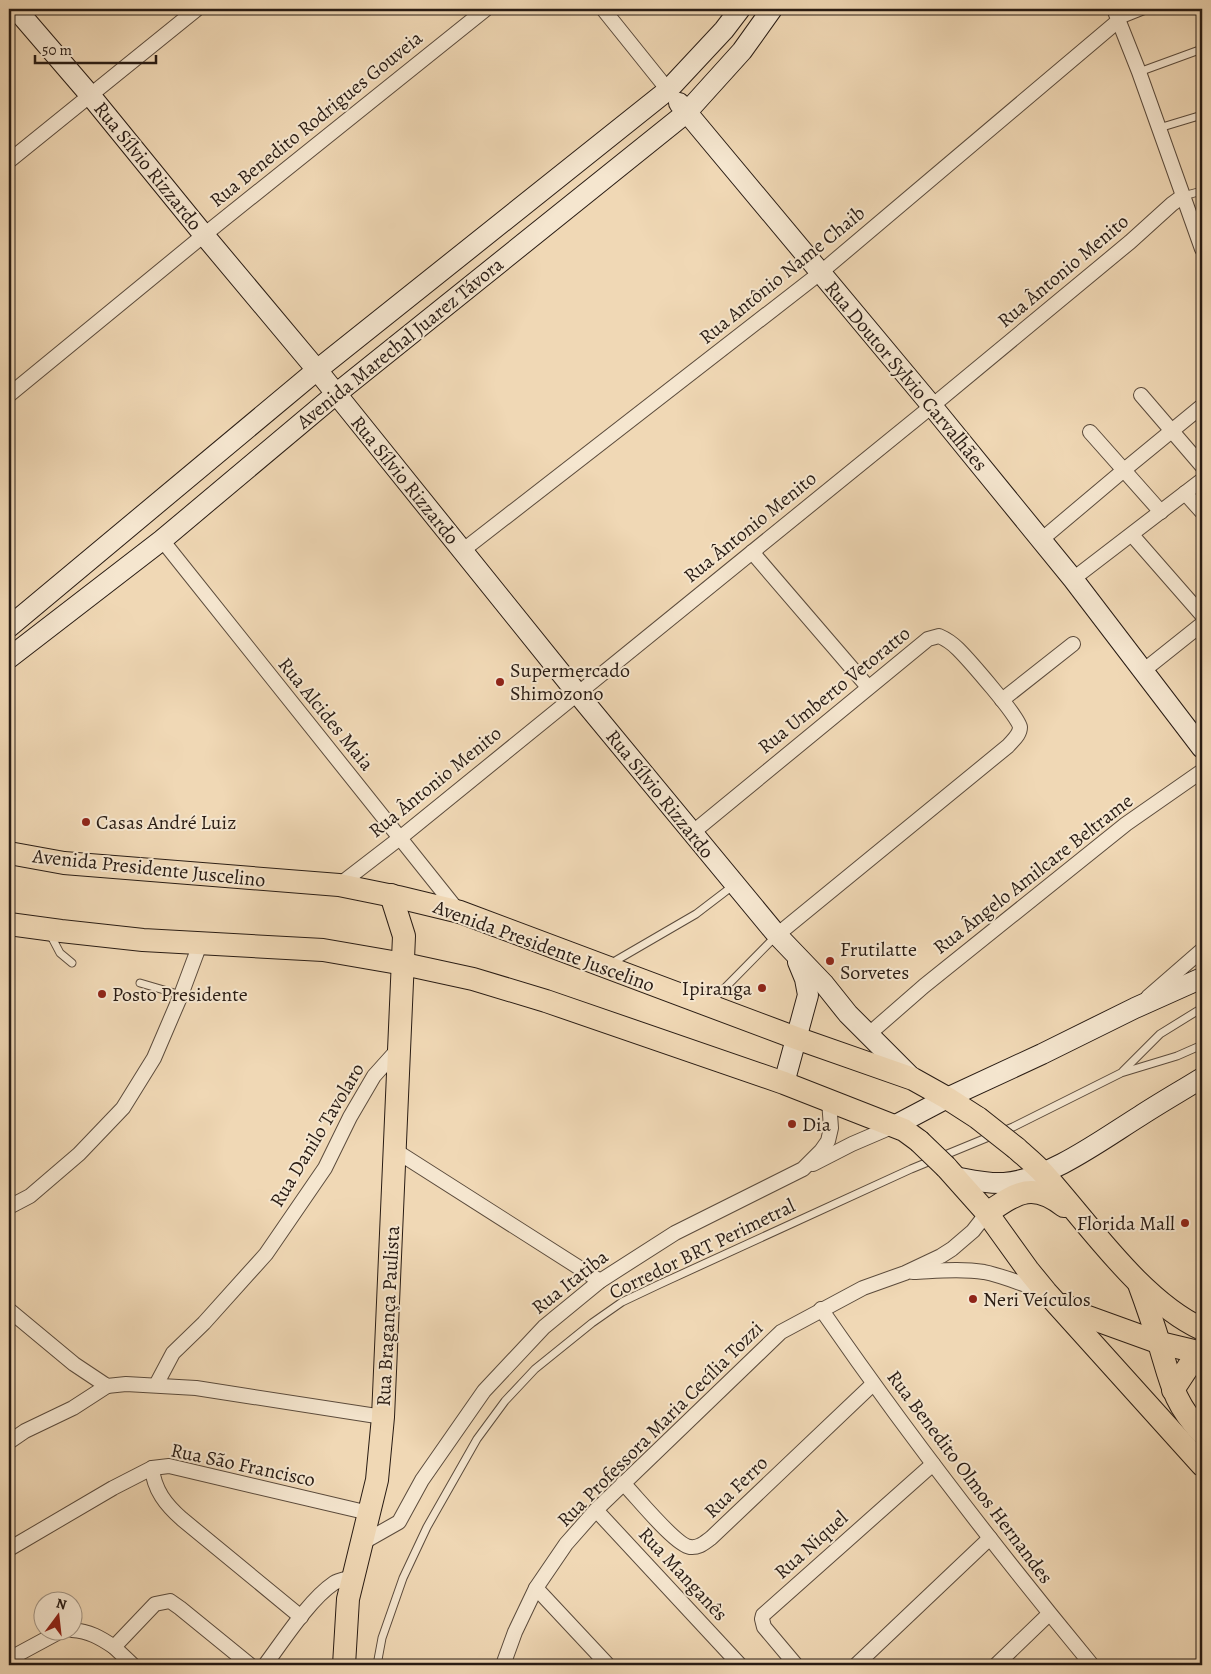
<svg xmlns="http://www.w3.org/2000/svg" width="1211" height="1674" font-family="Alegreya,serif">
<rect width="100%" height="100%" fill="#f0d8b5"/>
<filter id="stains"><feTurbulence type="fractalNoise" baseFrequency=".004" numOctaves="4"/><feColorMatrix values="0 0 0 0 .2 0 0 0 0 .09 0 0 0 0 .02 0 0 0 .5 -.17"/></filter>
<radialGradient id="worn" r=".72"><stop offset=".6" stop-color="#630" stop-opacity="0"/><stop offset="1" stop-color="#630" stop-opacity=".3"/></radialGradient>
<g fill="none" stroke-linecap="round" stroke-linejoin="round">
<g stroke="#5b4b3c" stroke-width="9">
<g id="lane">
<polyline points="1118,21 1148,9"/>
<polyline points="1139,72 1202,49"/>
<polyline points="1159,128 1202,115"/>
<polyline points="1183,196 1202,191"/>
<polyline points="50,934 60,953 72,963"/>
<polyline points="610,964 696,914 734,885"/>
<polyline points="140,983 181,995"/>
<polyline points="710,1003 776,936"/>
<polyline points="1123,1071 1160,1034 1202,1008"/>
<polyline points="377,1665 382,1638 403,1578 427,1527 477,1439 505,1401 535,1369 592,1323 622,1302 660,1284 911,1169 1013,1127 1121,1073 1177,1056 1202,1045"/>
</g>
</g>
<g stroke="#5b4b3c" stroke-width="16">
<g id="street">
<polyline points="603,9 668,90"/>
<polyline points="1114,9 1139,72 1202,249"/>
<polyline points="9,161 197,9"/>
<polyline points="9,395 204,235 486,9"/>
<polyline points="1141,395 1202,466"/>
<polyline points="1090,432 1161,512"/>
<polyline points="1185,493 1202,512"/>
<polyline points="1132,535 1202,615"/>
<polyline points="162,540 459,912"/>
<polyline points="1041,540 1124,470 1202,406"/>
<polyline points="462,551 820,273 1118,21"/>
<polyline points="752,552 868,687"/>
<polyline points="1073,579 1202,480"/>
<polyline points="1143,671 1202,624"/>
<polyline points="1002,700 1073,644"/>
<path d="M 692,833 L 928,639 L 939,636 C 946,639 952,643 958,649 C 967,658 1020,718 1020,727 C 1020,735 1013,740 1008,746 L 777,935"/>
<polyline points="339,885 400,838 932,406 1130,242 1172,204 1183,196"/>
<polyline points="1148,997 1202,950"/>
<polyline points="869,1034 924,986 1126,824 1202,771"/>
<polyline points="396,1151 600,1281"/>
<polyline points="813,1164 852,1144 894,1126"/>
<polyline points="9,1207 30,1196 79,1154 123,1108 154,1058 181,995 200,944"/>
<path d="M 913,1272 C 936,1271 960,1268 984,1272 C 1004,1276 1024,1285 1043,1291"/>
<path d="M 821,1309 C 906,1432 997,1550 1092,1665"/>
<polyline points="9,1310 74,1364 107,1386 126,1384 196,1388 383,1417"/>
<polyline points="156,1385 173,1353 204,1323 266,1254 325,1168 350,1117 374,1076 400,1047"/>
<polyline points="9,1442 25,1431 73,1408 107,1386"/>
<path d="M 152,1468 C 154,1490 166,1505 182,1519 L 301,1617"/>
<path d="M 623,1483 C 636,1496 675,1545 690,1547 C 699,1548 704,1543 711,1538 L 873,1384"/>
<polyline points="596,1510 740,1665"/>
<polyline points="362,1543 399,1522 422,1480 484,1391 544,1327 600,1281 675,1233 803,1169 821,1151 828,1141 831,1128 829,1100"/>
<polyline points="9,1549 113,1488 152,1468 169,1466 369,1513"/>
<polyline points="536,1588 608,1665"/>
<path d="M 72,1630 C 89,1631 101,1638 114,1647 L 155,1604 L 170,1601 L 180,1608 L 250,1665"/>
<polyline points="114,1647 133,1665"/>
<polyline points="9,1659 59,1632"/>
<path d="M 265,1665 C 283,1641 309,1600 334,1583 C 339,1580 347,1579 353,1577"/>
<polyline points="503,1665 515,1632 536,1588 566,1544 596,1510 781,1332 863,1288 905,1273 941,1256 952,1249 973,1231 987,1213"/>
<polyline points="796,1665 764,1627 762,1619 763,1615 933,1464"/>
<polyline points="856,1665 990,1538"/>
<polyline points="996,1665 1049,1614"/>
</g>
</g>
<g stroke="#291c14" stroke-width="22">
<g id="secondary">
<polyline points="16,9 90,95 204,235 317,370 577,693 777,935 824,984 848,1014 913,1079"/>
<polyline points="679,103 932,406 1073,579 1202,748"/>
<polyline points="9,627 317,370 668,90 724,30 740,9"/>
<polyline points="9,658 162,540 336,394 686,113 742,51 772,9"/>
<polyline points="784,1083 808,995 805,979 798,962"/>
<polyline points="894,1126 947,1098 1042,1054 1135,1008 1202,978"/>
<path d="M 955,1177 C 971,1180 987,1184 1004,1183 C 1048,1180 1103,1139 1140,1116 C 1160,1103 1181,1091 1202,1078"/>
</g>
</g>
<g stroke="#291c14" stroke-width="24">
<g id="primary">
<polyline points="9,853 64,863 339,885 398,897 460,912 796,1038 913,1079 947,1098 978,1118"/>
<polyline points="9,924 61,931 143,940 323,950 404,964 473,979 546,1001 784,1083 904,1130 919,1141"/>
<path d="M 1016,1148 C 1026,1157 1036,1165 1044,1174 C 1089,1224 1141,1301 1202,1329"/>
<polyline points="946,1167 987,1213 1028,1270 1046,1292 1202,1465"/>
<path d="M 987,1213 C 1017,1193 1032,1181 1064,1206"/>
<path d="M 1139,1284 C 1146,1303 1153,1323 1159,1343 C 1171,1382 1173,1402 1202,1433"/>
<polyline points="1065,1305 1077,1313 1160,1343 1202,1353"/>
<polyline points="1173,1390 1198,1352"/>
<polyline points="344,1665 348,1599 377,1480 383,1417 404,936 391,895"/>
</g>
</g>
<use href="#lane" stroke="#f5e6cf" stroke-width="7"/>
<use href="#street" stroke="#f5e6cf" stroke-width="14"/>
<use href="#secondary" stroke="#f5e6cf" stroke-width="20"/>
<use href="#primary" stroke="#f0d8b5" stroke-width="22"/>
<g stroke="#291c14" stroke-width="24" stroke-linecap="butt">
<g id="primary-bridge">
<polyline points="978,1118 1016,1148"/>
<polyline points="919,1141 946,1167"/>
</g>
</g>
<use href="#primary-bridge" stroke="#f0d8b5" stroke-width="22"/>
</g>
<g fill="#8f2418" stroke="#f5e6cf" stroke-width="2">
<circle cx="500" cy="682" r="5"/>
<circle cx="86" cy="822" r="5"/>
<circle cx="830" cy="961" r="5"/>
<circle cx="762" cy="988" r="5"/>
<circle cx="102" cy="994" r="5"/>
<circle cx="792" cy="1124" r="5"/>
<circle cx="1185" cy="1223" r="5"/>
<circle cx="973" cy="1299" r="5"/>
</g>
<g text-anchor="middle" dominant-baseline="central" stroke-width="4" stroke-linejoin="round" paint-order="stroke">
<g font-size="20" fill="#291c14" stroke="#f5e6cf">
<text transform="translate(316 119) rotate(-39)">Rua Benedito Rodrigues Gouveia</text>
<text transform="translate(148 166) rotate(51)">Rua Sílvio Rizzardo</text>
<text transform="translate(1063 271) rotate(-40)">Rua Ântonio Menito</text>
<text transform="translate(782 275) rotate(-39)">Rua Antônio Name Chaib</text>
<text transform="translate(400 343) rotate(-39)">Avenida Marechal Juarez Távora</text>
<text transform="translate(906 376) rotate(50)">Rua Doutor Sylvio Carvalhães</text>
<text transform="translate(405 480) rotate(51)">Rua Sílvio Rizzardo</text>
<text transform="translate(750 527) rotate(-39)">Rua Ântonio Menito</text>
<text transform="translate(834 690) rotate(-39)">Rua Umberto Vetoratto</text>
<text transform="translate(326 714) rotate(51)">Rua Alcides Maia</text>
<text transform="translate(435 782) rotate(-39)">Rua Ântonio Menito</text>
<text transform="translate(660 794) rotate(51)">Rua Sílvio Rizzardo</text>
<text transform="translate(149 868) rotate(6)">Avenida Presidente Juscelino</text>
<text transform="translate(1033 874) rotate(-38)">Rua Ângelo Amilcare Beltrame</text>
<text transform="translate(544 946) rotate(20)">Avenida Presidente Juscelino</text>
<text transform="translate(317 1135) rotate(-59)">Rua Danilo Tavolaro</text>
<text transform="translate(702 1249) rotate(-26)">Corredor BRT Perimetral</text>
<text transform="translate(570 1282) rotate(-38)">Rua Itatiba</text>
<text transform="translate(388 1316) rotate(-87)">Rua Bragança Paulista</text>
<text transform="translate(660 1424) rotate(-45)">Rua Professora Maria Cecília Tozzi</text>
<text transform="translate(243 1465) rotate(12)">Rua São Francisco</text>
<text transform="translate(970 1477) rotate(53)">Rua Benedito Olmos Hernandes</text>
<text transform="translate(736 1487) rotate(-44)">Rua Ferro</text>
<text transform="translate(811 1545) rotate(-42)">Rua Niquel</text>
<text transform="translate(683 1574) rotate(47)">Rua Manganês</text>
</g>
<g font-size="20" fill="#291c14" stroke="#f5e6cf" text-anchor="start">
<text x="510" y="670">Supermercado<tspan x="510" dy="23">Shimozono</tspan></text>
<text x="96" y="822">Casas André Luiz</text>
<text x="840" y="949">Frutilatte<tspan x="840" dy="23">Sorvetes</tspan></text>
<text x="752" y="988" text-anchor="end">Ipiranga</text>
<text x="112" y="994">Posto Presidente</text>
<text x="802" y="1124">Dia</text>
<text x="1175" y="1223" text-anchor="end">Florida Mall</text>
<text x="983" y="1299">Neri Veículos</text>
</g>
</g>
<rect width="1211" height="1674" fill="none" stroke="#f0d8b5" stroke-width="30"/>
<rect x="10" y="10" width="1191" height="1654" fill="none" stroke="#291c14" stroke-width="2.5"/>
<rect x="15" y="15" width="1181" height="1644" fill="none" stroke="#291c14"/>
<g transform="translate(58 1616) rotate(15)"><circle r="24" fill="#f5e6cf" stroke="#a39584"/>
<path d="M0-4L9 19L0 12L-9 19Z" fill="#8f2418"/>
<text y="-8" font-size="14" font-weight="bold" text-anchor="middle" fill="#291c14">N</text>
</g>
<path d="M35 55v8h121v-8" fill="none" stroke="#291c14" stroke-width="2.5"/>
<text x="42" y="55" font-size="15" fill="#291c14" stroke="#f5e6cf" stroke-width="4" paint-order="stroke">50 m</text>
<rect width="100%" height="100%" filter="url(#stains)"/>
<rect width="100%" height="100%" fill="url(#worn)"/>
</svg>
